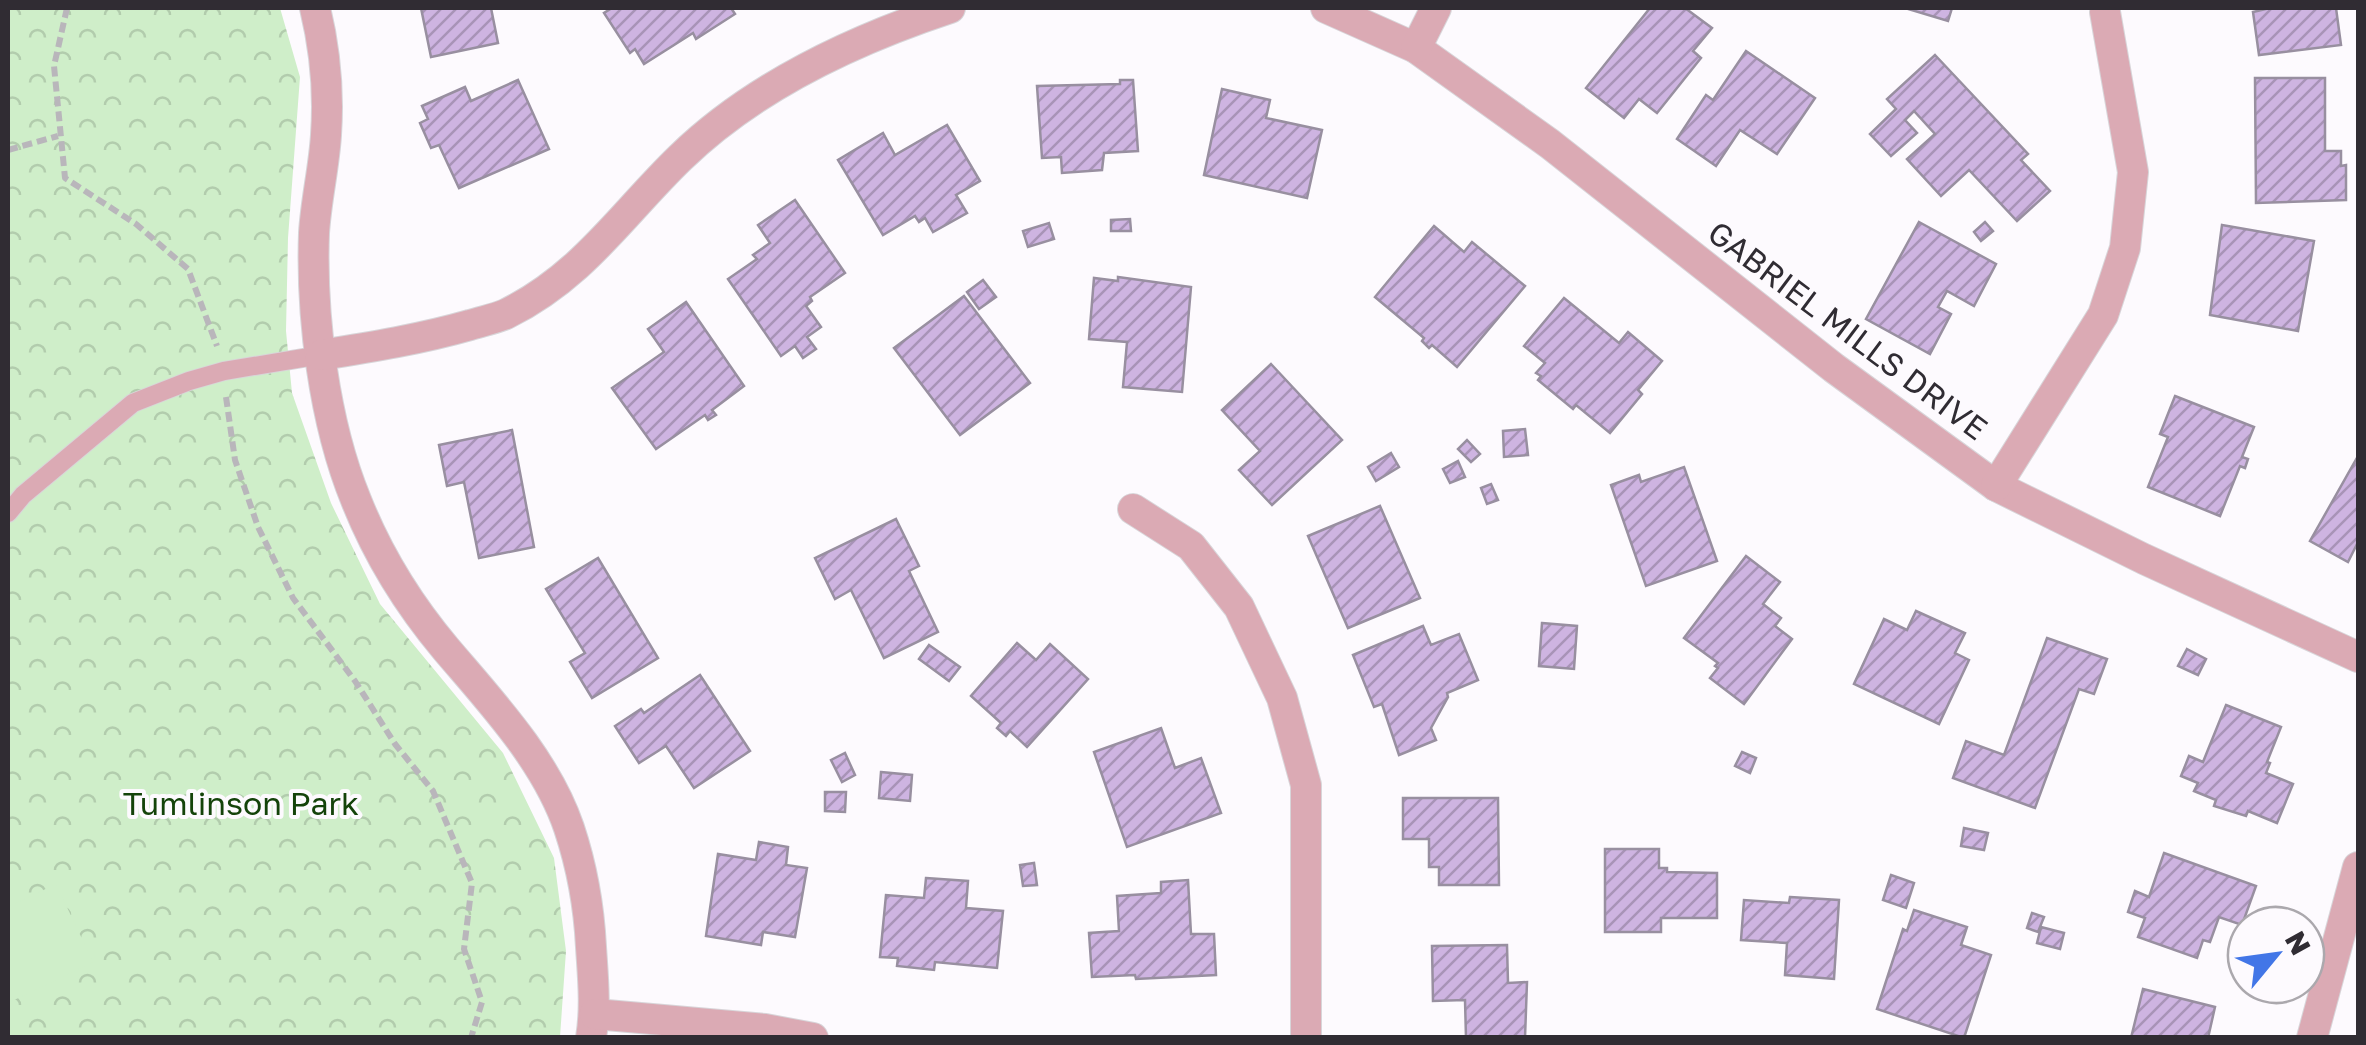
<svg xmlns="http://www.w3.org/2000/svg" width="2366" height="1045" font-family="'Golos Text',sans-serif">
<defs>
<pattern id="park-crowns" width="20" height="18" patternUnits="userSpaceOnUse" patternTransform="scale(2.5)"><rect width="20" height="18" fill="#cfeec9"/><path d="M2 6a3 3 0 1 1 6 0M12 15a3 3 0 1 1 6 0" fill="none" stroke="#b2ccad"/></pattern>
<pattern id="building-hatch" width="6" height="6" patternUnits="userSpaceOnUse" patternTransform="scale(2.5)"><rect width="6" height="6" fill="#ceb4e1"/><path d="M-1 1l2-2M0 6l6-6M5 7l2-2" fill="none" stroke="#a893b7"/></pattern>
</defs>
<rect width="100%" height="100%" fill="#fdfafe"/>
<polygon fill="url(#park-crowns)" points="8,8 280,8 300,77 288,238 286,331 292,393 331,503 380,604 503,753 554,858 566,951 560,1037 8,1037"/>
<polygon fill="#cfeec9" points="56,884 93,962 8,1003 8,907"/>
<g fill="url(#building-hatch)" stroke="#988fa0" stroke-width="2.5">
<polygon points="421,8 491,8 498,43 431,57"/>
<polygon points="612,8 731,8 735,14 696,39 693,33 644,64 635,49 630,53 604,13"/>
<polygon points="1650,8 1685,8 1712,28 1693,51 1701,58 1657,113 1639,99 1624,118 1586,88"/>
<polygon points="1905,8 1952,8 1948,21"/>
<polygon points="2270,8 2336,8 2341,45 2259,55 2253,12"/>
<polygon points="1746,51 1815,98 1777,154 1740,130 1716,166 1677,139 1706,95 1713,100"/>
<polygon points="1935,55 2028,154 2021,160 2050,191 2017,221 1969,170 1941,196 1907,159 1935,134 1914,111 1905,120 1917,133 1891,156 1870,134 1896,109 1887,99"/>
<polygon points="2255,78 2325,78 2325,151 2341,151 2341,166 2346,165 2346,200 2256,203"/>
<polygon points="518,80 549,149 459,188 439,145 431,148 420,123 428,119 422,106 465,87 471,101"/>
<polygon points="1120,80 1133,80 1138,151 1104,153 1102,170 1062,173 1061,157 1042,158 1037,86 1120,84"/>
<polygon points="1222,89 1270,100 1266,118 1322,130 1307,198 1204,175"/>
<polygon points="947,125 980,181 956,195 967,213 933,232 925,218 919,222 915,216 883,235 838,160 883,133 895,155"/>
<polygon points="795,200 845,273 810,297 812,301 806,306 821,327 807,337 816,349 803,358 795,346 781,356 728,279 757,259 753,255 770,243 758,225"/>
<polygon points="1130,219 1131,231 1111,231 1111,220"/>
<polygon points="1919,222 1996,264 1974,306 1947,291 1938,307 1951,314 1930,354 1866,319"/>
<polygon points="1985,222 1993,231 1981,241 1974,232"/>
<polygon points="1049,223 1054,239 1028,247 1023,231"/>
<polygon points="2222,225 2314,241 2298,331 2210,315"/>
<polygon points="1434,226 1464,252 1472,242 1525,286 1457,367 1432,345 1429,348 1422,341 1424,338 1375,297"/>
<polygon points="1118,277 1191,287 1182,392 1123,387 1127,342 1089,339 1094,278 1118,281"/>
<polygon points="983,280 996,297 979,309 967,292"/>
<polygon points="964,296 1030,383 960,435 894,348"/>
<polygon points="1564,298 1619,343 1628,332 1662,361 1638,390 1642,394 1610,433 1576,405 1573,409 1538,380 1541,376 1536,373 1545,363 1524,346"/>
<polygon points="686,302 744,386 712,410 716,415 708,420 705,415 656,449 612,388 664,352 648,329"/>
<polygon points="1271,364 1342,440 1272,505 1239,470 1260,451 1222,410"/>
<polygon points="2175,396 2254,427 2242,457 2248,459 2245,468 2240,466 2220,516 2148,487 2168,437 2160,434"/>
<polygon points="1525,429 1528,455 1504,457 1503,431"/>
<polygon points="512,430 534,547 479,558 464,482 447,486 439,445"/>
<polygon points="1467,440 1480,454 1471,462 1458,449"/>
<polygon points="1391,453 1399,467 1376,481 1368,467"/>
<polygon points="2358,456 2358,542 2348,562 2310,541"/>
<polygon points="1458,461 1465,477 1450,483 1443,469"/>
<polygon points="1684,467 1717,561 1646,586 1611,485 1639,475 1641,482"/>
<polygon points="1491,484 1498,500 1487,504 1481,488"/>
<polygon points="1380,506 1420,598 1348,628 1308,536"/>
<polygon points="896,519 919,566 909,571 938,632 884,658 851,590 835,599 815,558"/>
<polygon points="1746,556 1780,582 1763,604 1781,618 1775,626 1792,639 1744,704 1710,678 1718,668 1715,666 1718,663 1684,638"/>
<polygon points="598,558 658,658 592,698 570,662 585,653 546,589"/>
<polygon points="1916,611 1965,633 1955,653 1969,660 1939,724 1854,684 1884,619 1907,630"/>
<polygon points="1542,623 1577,626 1574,669 1539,666"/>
<polygon points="1423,626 1431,645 1459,634 1478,680 1447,693 1448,697 1431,728 1436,740 1399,755 1382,704 1374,707 1353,655"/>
<polygon points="2047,638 2107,659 2094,694 2079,689 2035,808 1953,778 1966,741 2004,755"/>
<polygon points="1017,643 1036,660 1050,644 1088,679 1027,747 1010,731 1006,736 997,728 1001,723 971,696"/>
<polygon points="929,645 960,667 949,681 919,659"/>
<polygon points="2187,649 2206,659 2198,675 2178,666"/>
<polygon points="700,675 750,751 694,788 666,746 639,763 615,726 641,709 644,713"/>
<polygon points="2226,705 2281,727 2267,762 2270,763 2266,773 2293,784 2277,823 2248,811 2246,816 2214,806 2216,800 2194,791 2198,783 2181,776 2189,756 2203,762"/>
<polygon points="1161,728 1175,768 1201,758 1221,813 1127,847 1094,752"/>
<polygon points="1742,752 1756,758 1750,773 1735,766"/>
<polygon points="845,753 855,775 842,782 831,760"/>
<polygon points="881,772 912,775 910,801 879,798"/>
<polygon points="825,792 846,792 845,812 825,811"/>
<polygon points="1403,798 1498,798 1499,885 1439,885 1439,867 1429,867 1429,839 1403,839"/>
<polygon points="1964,828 1988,833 1984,850 1961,846"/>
<polygon points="759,842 788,847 786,865 807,868 795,937 763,932 761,945 706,936 718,854 756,860"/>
<polygon points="1605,849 1659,849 1659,868 1667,868 1667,872 1717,873 1717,918 1661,918 1661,932 1605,932"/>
<polygon points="2164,853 2256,886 2242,925 2219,917 2210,942 2203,940 2197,958 2138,937 2145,918 2128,912 2135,891 2149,897"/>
<polygon points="1034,863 1037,885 1023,886 1020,865"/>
<polygon points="1891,875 1914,883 1906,908 1883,900"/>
<polygon points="926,878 968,881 966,908 1003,911 997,968 935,962 934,970 897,966 898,958 880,957 886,895 924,898"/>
<polygon points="1188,880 1191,934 1214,934 1216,975 1136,979 1135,975 1092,977 1089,933 1119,931 1117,896 1161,893 1161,882"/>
<polygon points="1790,897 1839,900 1834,979 1785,975 1787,943 1741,940 1744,900 1789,903"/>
<polygon points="1914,910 1967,927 1961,945 1991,955 1964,1038 1877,1009 1903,929 1907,931"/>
<polygon points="2032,913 2044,917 2038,932 2027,928"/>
<polygon points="2041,927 2064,933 2060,949 2037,943"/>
<polygon points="1507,945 1508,983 1527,982 1525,1038 1466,1038 1465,1000 1433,1001 1432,946"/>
<polygon points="2143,989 2215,1007 2208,1038 2131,1038"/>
</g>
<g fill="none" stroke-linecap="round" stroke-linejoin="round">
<g stroke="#d8d5d9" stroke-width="20">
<polyline id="service" points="8,513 23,495 133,403 189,381 224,371 321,355"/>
</g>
<g stroke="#d8d5d9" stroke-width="32">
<g id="minor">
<path d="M 315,8 C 325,49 329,92 326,135 C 324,168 316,200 314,233 C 311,317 324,422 356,500 C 377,553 409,605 446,649 C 491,702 546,760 569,828 C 582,867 589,907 591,947 C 593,978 596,1007 591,1038"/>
<polyline points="1326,8 1416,48 1550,144 1834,368 1996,486 2144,559 2358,657"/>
<polyline points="1416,48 1436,8"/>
<path d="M 321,355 C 372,347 421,339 470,325 C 482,321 495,319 506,314 C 583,276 622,214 680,158 C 754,86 853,40 950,8"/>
<polyline points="1996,486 2103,315 2125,248 2133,172 2105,12"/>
<polyline points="1133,509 1191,546 1239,607 1282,698 1306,785 1306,1038"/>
<polyline points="595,1014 765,1029 813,1038"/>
<polyline points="2312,1038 2358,867"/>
</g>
</g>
<g stroke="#b9b6bb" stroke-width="6" stroke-dasharray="10 5" stroke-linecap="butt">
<polyline points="67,8 54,66 65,178 136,224 188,269 217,346"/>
<polyline points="8,150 58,136"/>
<polyline points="226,397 235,460 258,527 293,598 355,681 395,744 433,791 472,883 464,949 482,1002 471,1038"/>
</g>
<use href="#service" stroke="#dbaab4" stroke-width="18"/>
<use href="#minor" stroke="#dbaab4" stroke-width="30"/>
</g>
<g text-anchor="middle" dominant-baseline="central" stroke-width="8" stroke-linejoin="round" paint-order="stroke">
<g font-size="32" fill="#302c33" stroke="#fdfafe">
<text transform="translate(1848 330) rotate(37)">GABRIEL MILLS DRIVE</text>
</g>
<g font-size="32" fill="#14430a" stroke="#fdfafe">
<text x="241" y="803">Tumlinson Park</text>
</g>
</g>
<rect width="2366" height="1045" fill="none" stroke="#302c33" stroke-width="20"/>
<g transform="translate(2276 955) rotate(61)"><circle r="48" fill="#fdfafe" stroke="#aba8ad" stroke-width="2.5"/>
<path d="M0-8L18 38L0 25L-18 38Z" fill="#4276e7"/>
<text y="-15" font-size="28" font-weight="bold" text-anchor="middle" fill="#302c33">N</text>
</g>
</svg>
